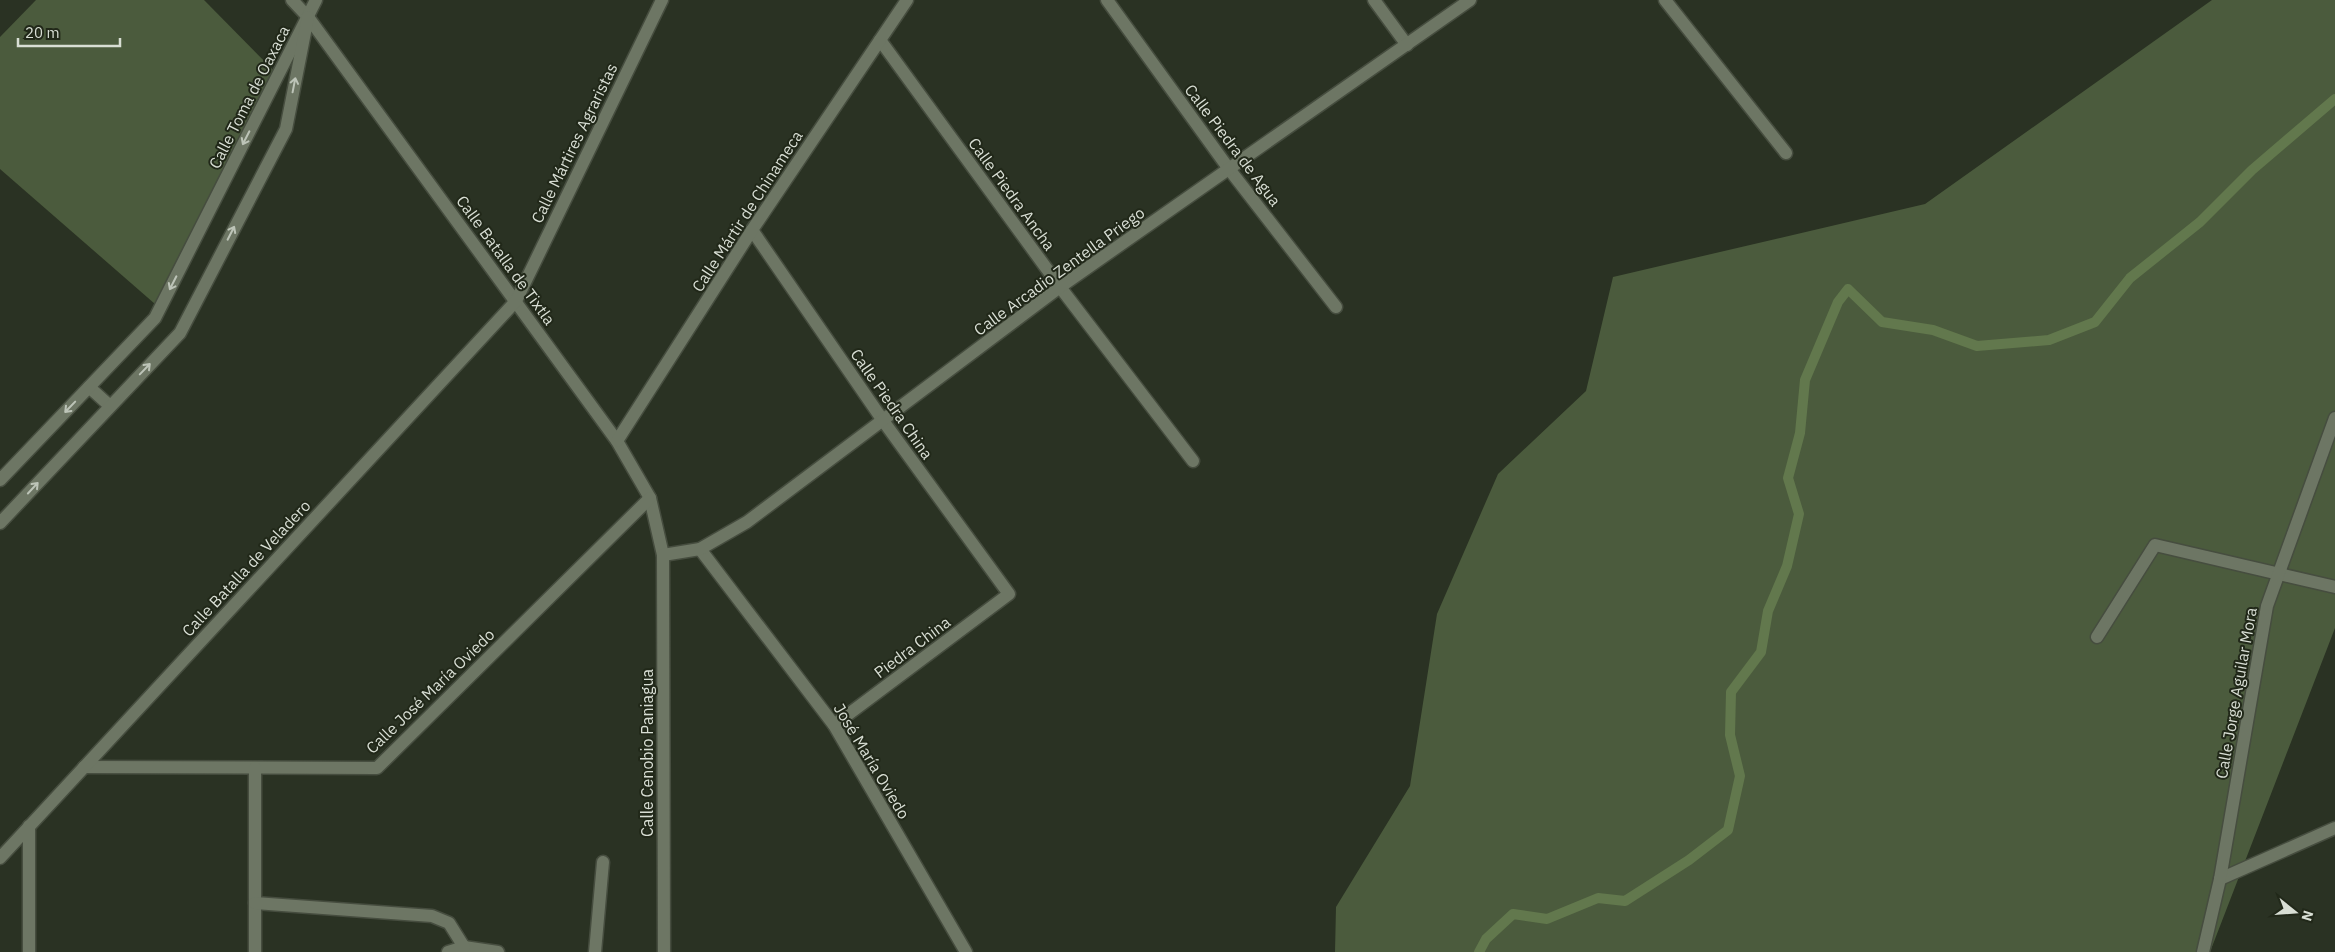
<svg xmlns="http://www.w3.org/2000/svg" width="2335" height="952" font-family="'IBM Plex Sans',sans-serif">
<rect width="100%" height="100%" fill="#2a3223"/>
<g fill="#4b5b3d">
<polygon points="36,0 204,0 278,75 155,304 0,169 0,37"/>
<polygon points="2212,0 2335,0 2335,628 2210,952 1335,952 1336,907 1410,786 1437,614 1498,474 1586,391 1613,277 1925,204"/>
</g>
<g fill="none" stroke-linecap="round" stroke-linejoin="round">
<polyline stroke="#62784d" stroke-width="10" points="1479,952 1486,939 1513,914 1547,919 1598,898 1625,901 1689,860 1728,830 1740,776 1730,735 1731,692 1761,652 1768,611 1787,566 1799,514 1788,478 1800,433 1805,380 1838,302 1848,289 1882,322 1933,330 1977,346 2049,340 2095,322 2130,278 2200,222 2252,170 2335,99"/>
<g stroke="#464d3f" stroke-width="15">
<g id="service">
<polyline points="464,947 498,952"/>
<polyline points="595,952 603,862"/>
</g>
</g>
<g stroke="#464d3f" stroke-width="15">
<g id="minor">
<polyline points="292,0 308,17 617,441 650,498 663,555"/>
<polyline points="1107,0 1229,169 1336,307"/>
<polyline points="1374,0 1407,45"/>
<polyline points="1665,0 1786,153"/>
<polyline points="880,40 1060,287 1193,461"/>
<polyline points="752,230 884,422 1009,594 834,725"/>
<polyline points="617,441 752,230 907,0"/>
<polyline points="700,549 834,725 966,952"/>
<polyline points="2097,637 2155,545 2335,587"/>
<polyline points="84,767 377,768 650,498"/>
<polyline points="255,768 255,952"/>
<polyline points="0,858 516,301 662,0"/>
<polyline points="2220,879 2335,828"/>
<polyline points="255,903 432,916 449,923 464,947 448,952"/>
<polyline points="29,952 29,826"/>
<polyline points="2203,952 2220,879 2267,606 2335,418"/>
</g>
</g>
<g stroke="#464d3f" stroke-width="15">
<g id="tertiary">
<polyline points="89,387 110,406"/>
<polyline points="0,480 155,318 316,0"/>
<polyline points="0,523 180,333 286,129 308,17"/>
<polyline points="664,952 663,555 700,549 747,522 1060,287 1470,0"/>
</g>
</g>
<use href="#service" stroke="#6d7664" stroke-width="12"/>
<use href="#minor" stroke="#6d7664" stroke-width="12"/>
<use href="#tertiary" stroke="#6d7664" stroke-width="12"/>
</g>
<defs><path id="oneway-shaft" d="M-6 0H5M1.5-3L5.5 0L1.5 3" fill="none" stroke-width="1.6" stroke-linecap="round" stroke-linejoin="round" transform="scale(1.25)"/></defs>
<g stroke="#bdc4b8">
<use href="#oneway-shaft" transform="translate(294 85) rotate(-79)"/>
<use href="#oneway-shaft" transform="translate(246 138) rotate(117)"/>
<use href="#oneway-shaft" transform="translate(231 233) rotate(-63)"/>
<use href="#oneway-shaft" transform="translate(173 283) rotate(117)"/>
<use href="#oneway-shaft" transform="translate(145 369) rotate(-46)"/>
<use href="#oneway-shaft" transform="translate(70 407) rotate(134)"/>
<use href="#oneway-shaft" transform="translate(33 488) rotate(-47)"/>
</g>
<g text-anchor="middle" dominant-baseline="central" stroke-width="4" stroke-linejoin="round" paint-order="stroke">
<g font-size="16" fill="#d8ded4" stroke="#212819">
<text transform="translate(249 97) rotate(-63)">Calle Toma de Oaxaca</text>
<text transform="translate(574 143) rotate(-64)">Calle Mártires Agraristas</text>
<text transform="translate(1233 145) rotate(53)">Calle Piedra de Agua</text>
<text transform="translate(1012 194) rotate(54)">Calle Piedra Ancha</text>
<text transform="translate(747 211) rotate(-57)">Calle Mártir de Chinameca</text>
<text transform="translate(506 260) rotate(54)">Calle Batalla de Tixtla</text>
<text transform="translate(1059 271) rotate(-36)">Calle Arcadio Zentella Priego</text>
<text transform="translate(892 404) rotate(55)">Calle Piedra China</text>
<text transform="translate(246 568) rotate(-47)">Calle Batalla de Veladero</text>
<text transform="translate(912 647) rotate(-37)">Piedra China</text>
<text transform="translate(430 691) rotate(-44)">Calle José María Oviedo</text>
<text transform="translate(2236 693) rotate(-80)">Calle Jorge Aguilar Mora</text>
<text transform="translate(647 753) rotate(-90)">Calle Cenobio Paniagua</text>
<text transform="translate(872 761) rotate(59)">José María Oviedo</text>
</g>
</g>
<g transform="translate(2295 912) rotate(107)" stroke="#212819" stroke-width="4" paint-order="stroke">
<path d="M0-4L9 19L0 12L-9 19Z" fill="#d8ded4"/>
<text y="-8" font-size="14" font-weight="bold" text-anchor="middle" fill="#d8ded4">N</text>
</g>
<path d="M18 38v8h102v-8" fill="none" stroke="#d8ded4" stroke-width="2.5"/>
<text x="25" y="38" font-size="15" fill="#d8ded4" stroke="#212819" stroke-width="4" paint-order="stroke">20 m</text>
</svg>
